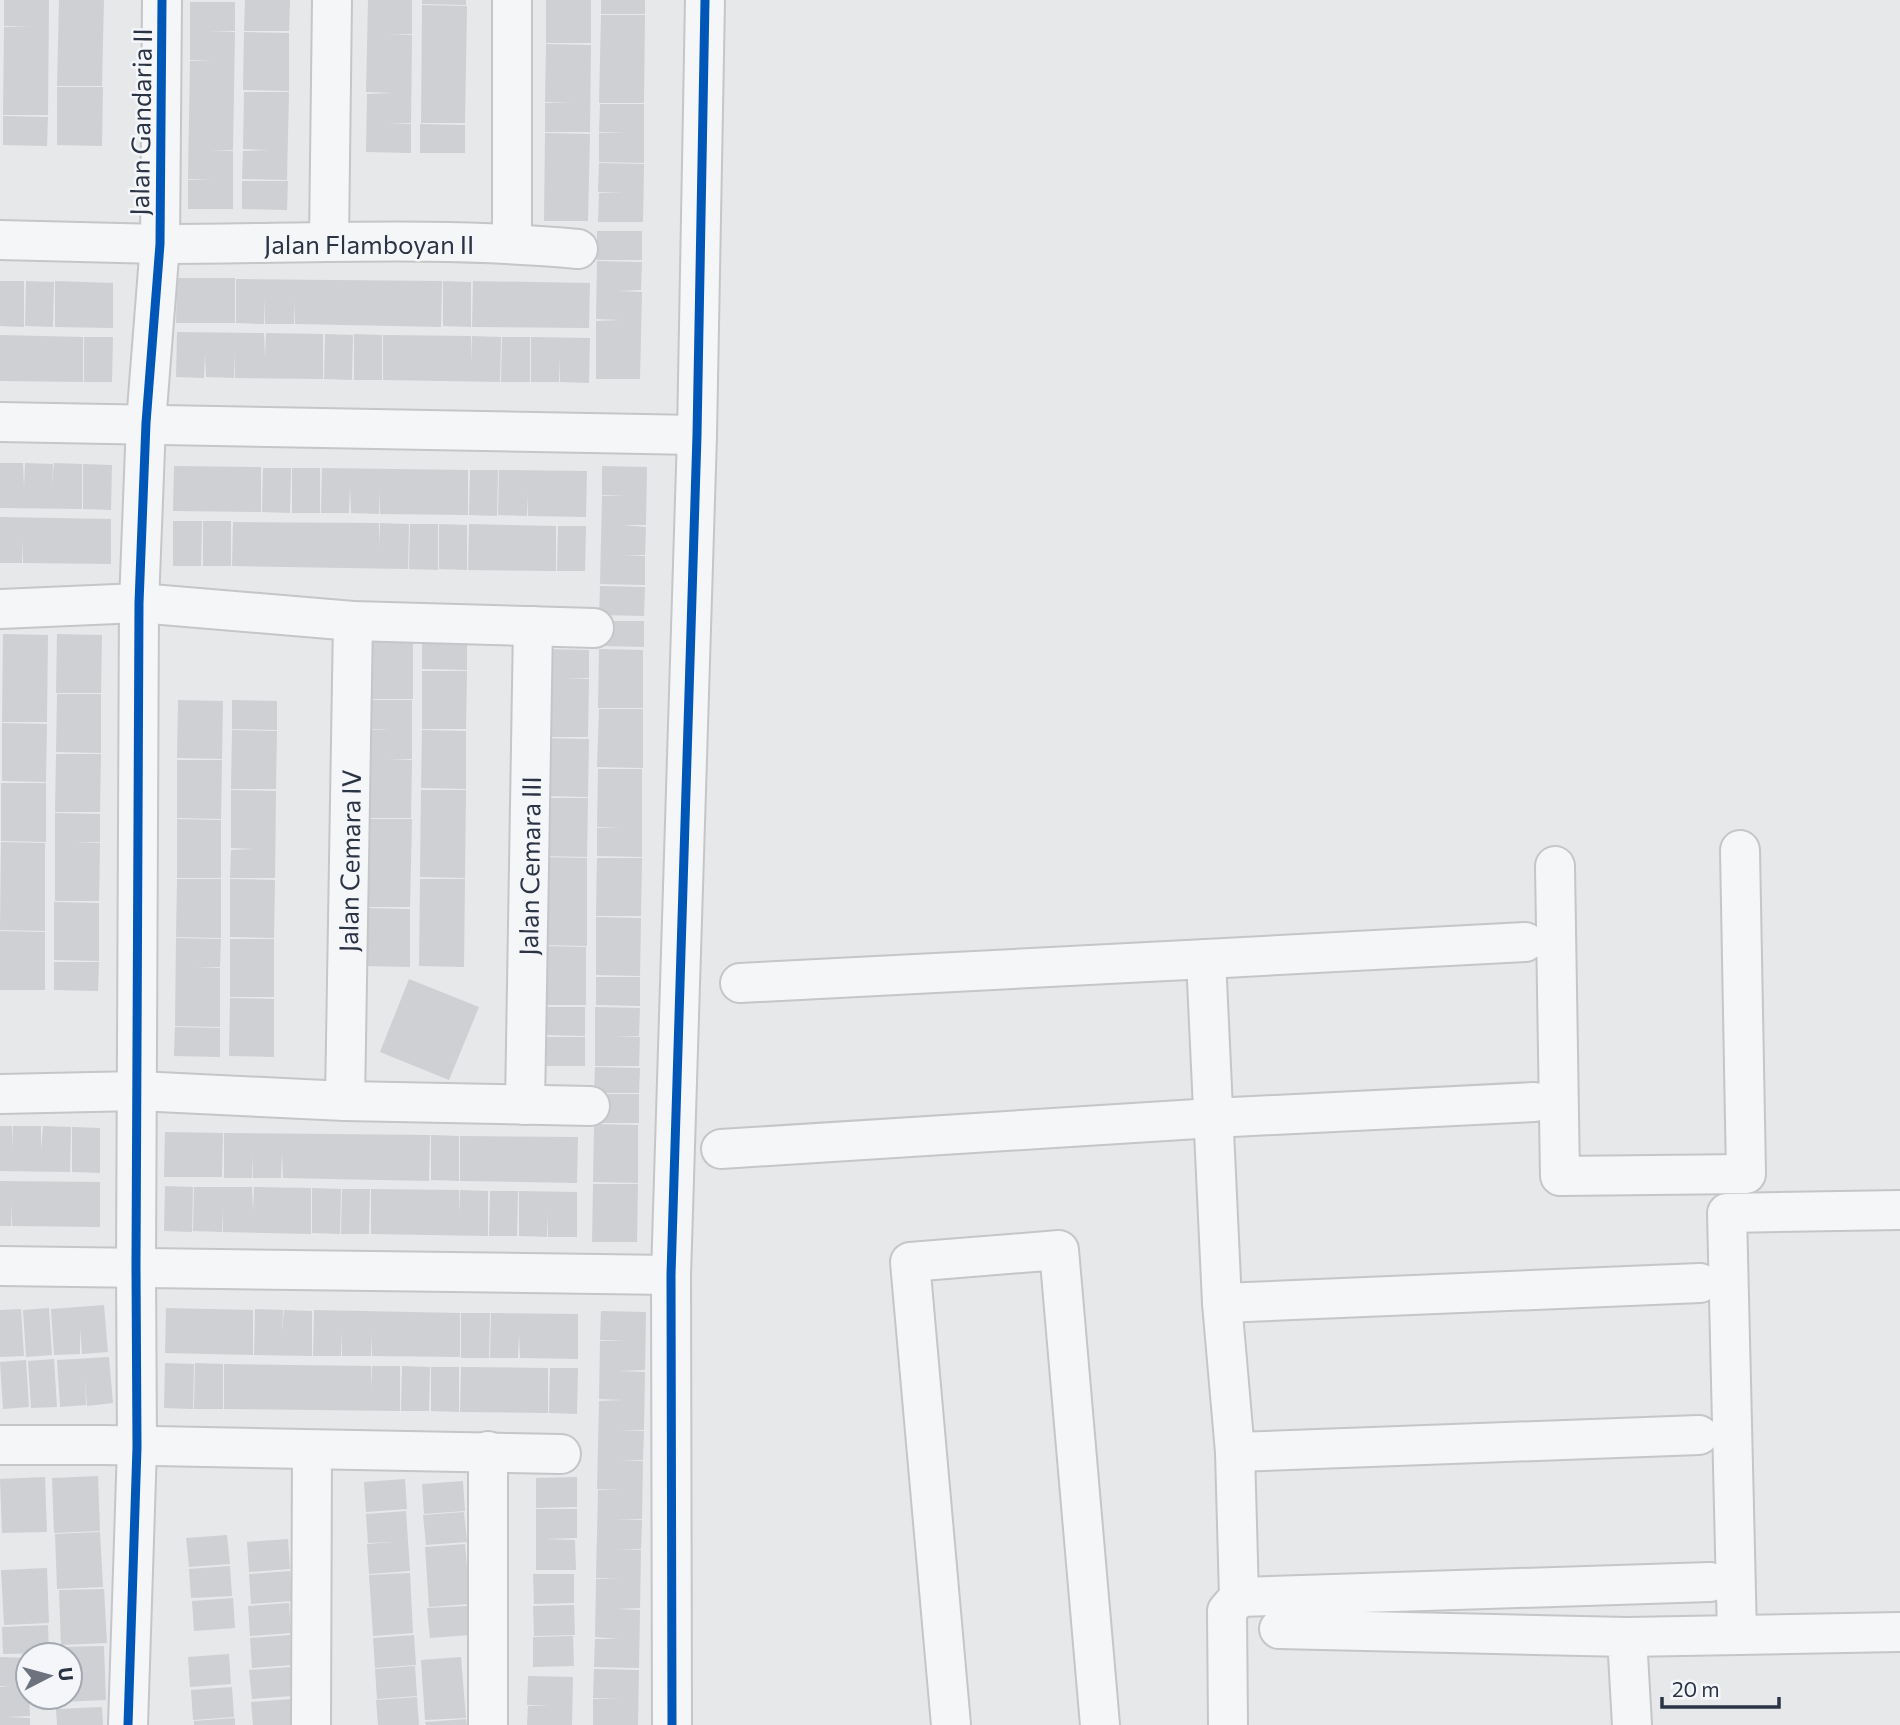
<svg xmlns="http://www.w3.org/2000/svg" width="1900" height="1725" font-family="Commissioner,sans-serif">
<rect width="100%" height="100%" fill="#e6e8ea"/>
<g fill="#ced0d3">
<polygon points="4,0 49,0 48,115 3,115 4,27 31,27 4,26"/>
<polygon points="59,0 104,0 102,86 57,86"/>
<polygon points="245,0 290,0 289,31 244,31"/>
<polygon points="368,0 412,0 412,34 388,35 412,35 411,123 387,124 411,124 411,153 366,152 367,94 393,93 366,92"/>
<polygon points="422,0 466,0 466,5 422,4"/>
<rect x="546" y="0" width="45" height="43"/>
<rect x="601" y="0" width="44" height="14"/>
<polygon points="190,2 235,2 235,31 208,32 235,32 233,150 209,150 233,151 233,209 188,209 188,180 212,179 188,179 190,61 214,61 190,60"/>
<polygon points="422,5 467,6 465,123 421,123"/>
<polygon points="601,15 645,15 644,103 599,103"/>
<polygon points="244,32 289,33 289,91 243,90"/>
<polygon points="546,44 591,45 590,132 545,132 545,103 572,102 545,102"/>
<polygon points="57,87 103,87 102,146 57,145"/>
<polygon points="244,92 289,92 287,180 242,179 243,151 270,150 243,149"/>
<polygon points="600,104 644,104 644,163 599,162 599,133 626,133 599,132"/>
<polygon points="3,116 48,117 47,146 3,145"/>
<polygon points="420,124 465,125 465,153 420,153"/>
<polygon points="545,133 590,134 588,221 544,221"/>
<polygon points="599,163 644,164 643,222 598,222 599,193 623,192 598,192"/>
<polygon points="242,181 288,181 287,210 242,209"/>
<rect x="597" y="231" width="45" height="29"/>
<polygon points="597,261 642,262 641,290 617,291 642,292 640,379 596,379 596,321 621,320 596,319"/>
<polygon points="177,278 235,278 235,323 176,323"/>
<polygon points="236,279 442,281 441,327 295,324 294,300 294,324 265,324 265,297 264,324 236,323"/>
<polygon points="0,281 24,281 24,327 0,326"/>
<polygon points="26,281 54,282 53,327 25,326"/>
<polygon points="55,281 113,283 113,328 55,327"/>
<polygon points="443,281 471,282 471,327 443,326"/>
<polygon points="473,281 590,283 589,328 472,327"/>
<polygon points="177,332 264,333 265,358 266,333 323,334 323,379 235,378 234,351 234,378 206,377 205,353 204,378 176,377"/>
<polygon points="325,334 353,335 352,380 324,379"/>
<polygon points="354,334 382,335 382,380 354,380"/>
<polygon points="0,335 83,337 83,382 0,381"/>
<polygon points="383,335 471,336 472,363 472,336 501,337 500,382 383,380"/>
<polygon points="84,337 113,337 112,382 84,382"/>
<polygon points="502,337 530,337 530,382 501,382"/>
<polygon points="531,337 590,338 589,383 560,382 560,358 559,382 531,382"/>
<polygon points="0,463 23,463 24,488 25,463 53,464 52,488 54,463 82,464 82,509 0,508"/>
<polygon points="83,464 112,465 111,510 83,509"/>
<polygon points="174,466 261,467 261,512 173,511"/>
<polygon points="602,466 647,467 646,525 622,525 646,527 645,555 621,556 645,556 645,585 600,584 602,496 626,496 602,495"/>
<polygon points="263,468 291,468 290,513 262,512"/>
<rect x="292" y="468" width="28" height="45"/>
<polygon points="322,468 468,470 468,515 380,514 379,490 379,514 351,513 350,487 349,513 321,513"/>
<polygon points="470,470 498,470 497,516 469,515"/>
<polygon points="499,470 587,471 586,517 528,516 527,492 527,516 498,515"/>
<polygon points="0,517 111,519 111,564 23,563 23,538 22,563 0,563"/>
<polygon points="173,521 202,521 201,566 173,566"/>
<rect x="203" y="521" width="28" height="45"/>
<polygon points="233,522 379,523 380,548 380,523 409,524 408,569 232,566"/>
<polygon points="410,524 438,524 438,570 409,569"/>
<polygon points="439,524 467,525 467,570 439,569"/>
<polygon points="469,524 556,526 556,571 468,570"/>
<polygon points="558,526 586,526 585,571 557,571"/>
<polygon points="600,586 645,587 644,616 599,615"/>
<polygon points="599,621 644,621 644,647 599,646"/>
<polygon points="3,634 48,635 47,722 2,722"/>
<polygon points="57,634 102,635 101,693 56,693"/>
<polygon points="368,640 413,641 413,699 367,699"/>
<polygon points="422,640 467,641 467,670 422,669"/>
<polygon points="545,649 589,650 589,678 565,678 589,679 588,737 544,737"/>
<polygon points="599,649 643,650 643,708 598,708"/>
<polygon points="422,671 467,671 466,729 422,729"/>
<polygon points="57,694 101,694 101,753 56,752"/>
<polygon points="178,700 223,701 222,759 177,758"/>
<polygon points="232,700 277,701 277,730 232,729"/>
<polygon points="368,700 412,700 412,759 388,759 412,760 411,818 366,818 367,730 392,730 367,729"/>
<polygon points="599,709 643,709 643,768 597,767"/>
<polygon points="2,723 47,724 46,782 2,781"/>
<polygon points="232,730 277,731 276,789 231,789"/>
<polygon points="422,730 466,731 466,789 421,788"/>
<polygon points="543,738 589,739 588,797 543,796"/>
<polygon points="56,754 101,754 100,812 55,812"/>
<polygon points="177,760 222,760 221,819 177,818"/>
<polygon points="598,769 642,769 642,857 597,856 597,828 621,828 597,827"/>
<polygon points="1,783 46,783 46,842 1,841"/>
<polygon points="231,790 276,791 275,878 230,878 231,850 255,849 231,848"/>
<polygon points="421,790 466,790 465,878 420,877"/>
<polygon points="543,798 588,798 587,857 543,856"/>
<polygon points="55,813 100,814 100,842 75,842 100,843 99,901 55,901"/>
<polygon points="177,819 221,820 221,878 177,878"/>
<polygon points="366,819 412,819 410,907 366,907"/>
<polygon points="1,842 45,843 45,931 0,930"/>
<polygon points="543,857 587,858 587,946 542,945"/>
<polygon points="597,858 642,858 641,916 596,916"/>
<polygon points="177,879 221,879 221,938 176,937"/>
<polygon points="230,879 275,880 274,938 230,937"/>
<polygon points="420,879 465,879 464,967 419,966"/>
<polygon points="54,902 99,903 99,961 54,960"/>
<polygon points="366,908 410,909 410,967 365,966"/>
<polygon points="596,917 641,918 640,976 596,975"/>
<polygon points="0,931 45,932 45,990 0,990"/>
<polygon points="176,938 221,939 220,967 196,967 220,968 220,1027 175,1026"/>
<rect x="230" y="939" width="44" height="58"/>
<polygon points="542,946 586,947 586,1005 541,1005"/>
<polygon points="54,962 99,962 98,991 54,990"/>
<polygon points="596,977 640,977 640,1006 596,1005"/>
<polygon points="409,979 479,1007 449,1080 380,1052"/>
<polygon points="230,998 274,999 274,1057 229,1056"/>
<polygon points="541,1007 585,1007 585,1036 541,1035"/>
<polygon points="595,1007 640,1008 639,1036 615,1036 640,1037 639,1066 595,1066"/>
<polygon points="175,1027 220,1028 220,1057 174,1056"/>
<rect x="541" y="1037" width="44" height="29"/>
<polygon points="595,1067 640,1068 639,1093 594,1093"/>
<rect x="594" y="1094" width="45" height="29"/>
<polygon points="594,1124 638,1125 638,1183 593,1182"/>
<polygon points="0,1126 12,1126 13,1151 13,1126 41,1126 41,1151 43,1126 71,1127 70,1172 0,1171"/>
<polygon points="72,1127 100,1128 100,1173 72,1172"/>
<polygon points="165,1132 223,1133 222,1177 164,1177"/>
<polygon points="224,1133 430,1135 429,1181 283,1178 282,1152 281,1178 253,1178 253,1154 252,1178 224,1178"/>
<polygon points="431,1135 459,1136 459,1181 431,1180"/>
<polygon points="460,1136 578,1137 577,1183 460,1181"/>
<polygon points="0,1181 100,1182 100,1227 12,1226 11,1201 11,1226 0,1226"/>
<polygon points="593,1184 638,1184 637,1242 592,1242"/>
<polygon points="165,1186 193,1187 192,1232 164,1231"/>
<polygon points="194,1187 252,1187 253,1212 254,1187 311,1188 311,1234 223,1232 222,1208 222,1232 193,1231"/>
<polygon points="312,1188 341,1189 340,1234 312,1233"/>
<polygon points="342,1189 370,1189 369,1234 341,1234"/>
<polygon points="371,1189 459,1190 460,1217 460,1190 488,1191 488,1236 371,1234"/>
<polygon points="490,1191 518,1191 517,1236 489,1236"/>
<polygon points="519,1191 577,1192 577,1237 548,1237 548,1212 547,1237 519,1236"/>
<polygon points="104,1305 108,1352 82,1354 80,1328 80,1354 54,1355 51,1309"/>
<polygon points="49,1308 52,1355 26,1357 23,1310"/>
<polygon points="166,1308 253,1310 253,1355 165,1353"/>
<polygon points="21,1309 24,1356 0,1357 0,1310"/>
<polygon points="255,1309 283,1310 282,1334 284,1310 312,1311 312,1356 254,1355"/>
<polygon points="314,1310 460,1313 460,1357 372,1356 371,1332 371,1356 342,1356 342,1331 341,1356 313,1356"/>
<polygon points="601,1311 646,1312 645,1370 618,1371 645,1372 644,1430 619,1430 644,1431 643,1460 619,1460 643,1461 642,1519 615,1520 642,1520 641,1549 617,1549 641,1550 640,1608 616,1609 640,1610 639,1668 594,1667 595,1639 619,1639 595,1637 596,1579 620,1579 596,1578 598,1490 622,1490 597,1489 599,1401 623,1400 599,1399 600,1341 627,1341 600,1340"/>
<polygon points="461,1313 490,1313 489,1358 461,1358"/>
<polygon points="491,1313 578,1314 578,1359 520,1358 519,1334 518,1358 490,1358"/>
<polygon points="109,1357 113,1403 87,1406 85,1379 86,1405 60,1407 57,1360"/>
<polygon points="54,1359 57,1407 31,1408 28,1361"/>
<polygon points="26,1360 29,1407 3,1409 0,1362"/>
<polygon points="165,1363 194,1364 193,1409 164,1408"/>
<polygon points="195,1363 223,1364 223,1409 194,1409"/>
<polygon points="224,1364 371,1366 372,1390 372,1366 400,1366 400,1411 224,1409"/>
<polygon points="402,1366 430,1367 429,1411 401,1411"/>
<polygon points="431,1367 459,1367 459,1412 431,1411"/>
<polygon points="461,1367 548,1368 548,1413 460,1412"/>
<polygon points="550,1368 578,1368 577,1414 549,1413"/>
<polygon points="98,1476 100,1531 54,1533 52,1478"/>
<polygon points="45,1477 47,1532 2,1533 0,1479"/>
<polygon points="577,1477 577,1507 536,1508 536,1478"/>
<polygon points="405,1479 407,1509 366,1512 364,1482"/>
<polygon points="463,1481 465,1511 424,1514 422,1484"/>
<polygon points="536,1509 577,1509 577,1538 545,1539 575,1540 576,1570 536,1570"/>
<polygon points="406,1511 410,1571 369,1574 367,1544 394,1542 368,1543 366,1514"/>
<polygon points="464,1512 467,1542 426,1545 423,1515"/>
<polygon points="100,1532 103,1587 57,1589 55,1534"/>
<polygon points="227,1535 230,1564 189,1567 186,1538"/>
<polygon points="288,1539 290,1569 249,1572 247,1542"/>
<polygon points="465,1544 470,1604 429,1607 425,1547"/>
<polygon points="230,1566 232,1596 191,1598 189,1569"/>
<polygon points="47,1568 49,1623 4,1625 1,1570"/>
<polygon points="290,1571 292,1601 251,1604 249,1574"/>
<polygon points="410,1573 413,1633 373,1636 369,1575"/>
<polygon points="533,1574 574,1574 574,1603 534,1604"/>
<polygon points="104,1589 107,1643 61,1645 59,1590"/>
<polygon points="233,1598 235,1628 194,1631 192,1601"/>
<polygon points="289,1603 291,1633 250,1636 248,1606"/>
<polygon points="574,1605 575,1635 534,1636 533,1606"/>
<polygon points="468,1606 470,1635 430,1638 427,1608"/>
<polygon points="48,1625 49,1653 3,1654 2,1627"/>
<polygon points="290,1635 293,1665 252,1668 250,1638"/>
<polygon points="414,1635 416,1665 375,1668 373,1638"/>
<polygon points="573,1636 574,1666 533,1667 533,1637"/>
<polygon points="104,1646 106,1700 60,1702 60,1697 70,1697 70,1655 58,1655 58,1647"/>
<polygon points="229,1654 231,1684 190,1687 188,1657"/>
<polygon points="0,1657 28,1658 30,1716 6,1717 30,1718 30,1725 0,1725 0,1687 10,1686 0,1686"/>
<polygon points="461,1657 466,1718 425,1720 421,1660"/>
<polygon points="415,1666 417,1696 377,1699 375,1669"/>
<polygon points="290,1667 293,1696 252,1699 249,1670"/>
<polygon points="594,1669 639,1670 638,1725 593,1725 593,1699 620,1698 593,1698"/>
<polygon points="528,1676 573,1677 572,1725 527,1725 528,1706 552,1705 527,1705"/>
<polygon points="232,1687 234,1717 193,1720 191,1690"/>
<polygon points="417,1697 419,1725 378,1725 376,1700"/>
<polygon points="292,1699 294,1725 253,1725 251,1702"/>
<polygon points="102,1707 103,1725 57,1725 56,1709"/>
<polygon points="235,1718 235,1725 194,1725 194,1721"/>
<polygon points="466,1719 467,1725 426,1725 425,1722"/>
</g>
<g fill="none" stroke-linecap="round" stroke-linejoin="round">
<g stroke="#c4c6c8" stroke-width="42">
<g id="street">
<polyline points="512,0 512,243"/>
<path d="M 0,240 C 53,241 106,243 159,244 C 299,244 439,236 578,249"/>
<polyline points="329,241 332,0"/>
<polyline points="0,422 697,435"/>
<polyline points="0,609 139,603 353,621 594,628"/>
<polyline points="1555,866 1560,1176 1746,1174 1740,850"/>
<polyline points="1206,959 1525,942"/>
<polyline points="740,983 1206,959 1222,1303 1235,1452 1239,1597 1227,1611 1228,1725"/>
<polyline points="0,1094 138,1091 345,1101 590,1106"/>
<polyline points="345,1101 353,621"/>
<polyline points="525,1105 533,626"/>
<polyline points="721,1149 1213,1118 1534,1102"/>
<polyline points="0,1266 671,1275"/>
<polyline points="1222,1303 1700,1283"/>
<polyline points="0,1445 103,1445 561,1454"/>
<polyline points="1235,1452 1699,1435"/>
<polyline points="1239,1597 1710,1582"/>
<polyline points="1279,1629 1627,1637 1632,1725"/>
<polyline points="1737,1635 1727,1213 1900,1210"/>
<polyline points="1627,1637 1900,1632"/>
<polyline points="128,1725 137,1447 136,1266 139,603 146,423 160,244 162,0"/>
<polyline points="311,1725 312,1450"/>
<polyline points="488,1725 488,1451"/>
<polyline points="672,1725 671,1275 697,435 705,0"/>
<polyline points="951,1725 910,1262 1059,1250 1100,1725"/>
</g>
</g>
<use href="#street" stroke="#f5f6f7" stroke-width="38"/>
<g stroke="#f4f6f9" stroke-width="13">
<g id="cycleway">
<polyline points="128,1725 137,1447 136,1266 139,603 146,423 160,244 162,0"/>
<polyline points="672,1725 671,1275 697,435 705,0"/>
</g>
</g>
<use href="#cycleway" stroke="#0057b8" stroke-width="9"/>
</g>
<g text-anchor="middle" dominant-baseline="central" stroke-width="5" stroke-linejoin="round" paint-order="stroke">
<g font-size="26" fill="#2b3445" stroke="#f4f6f9">
<text transform="translate(140 122) rotate(-89)">Jalan Gandaria II</text>
<text x="369" y="243">Jalan Flamboyan II</text>
<text transform="translate(349 861) rotate(-89)">Jalan Cemara IV</text>
<text transform="translate(529 866) rotate(-89)">Jalan Cemara III</text>
</g>
</g>
<g transform="translate(49 1676) rotate(84)"><circle r="33" fill="#f4f6f9" stroke="#a4a8b1" stroke-width="2"/>
<path d="M0-5L12 26L0 18L-12 26Z" fill="#6c737f"/>
<text y="-10" font-size="19" font-weight="bold" text-anchor="middle" fill="#2b3445">U</text>
</g>
<path d="M1662 1697v10h117v-10" fill="none" stroke="#2b3445" stroke-width="3.5"/>
<text x="1672" y="1697" font-size="21" fill="#2b3445" stroke="#f4f6f9" stroke-width="5" paint-order="stroke">20 m</text>
</svg>
